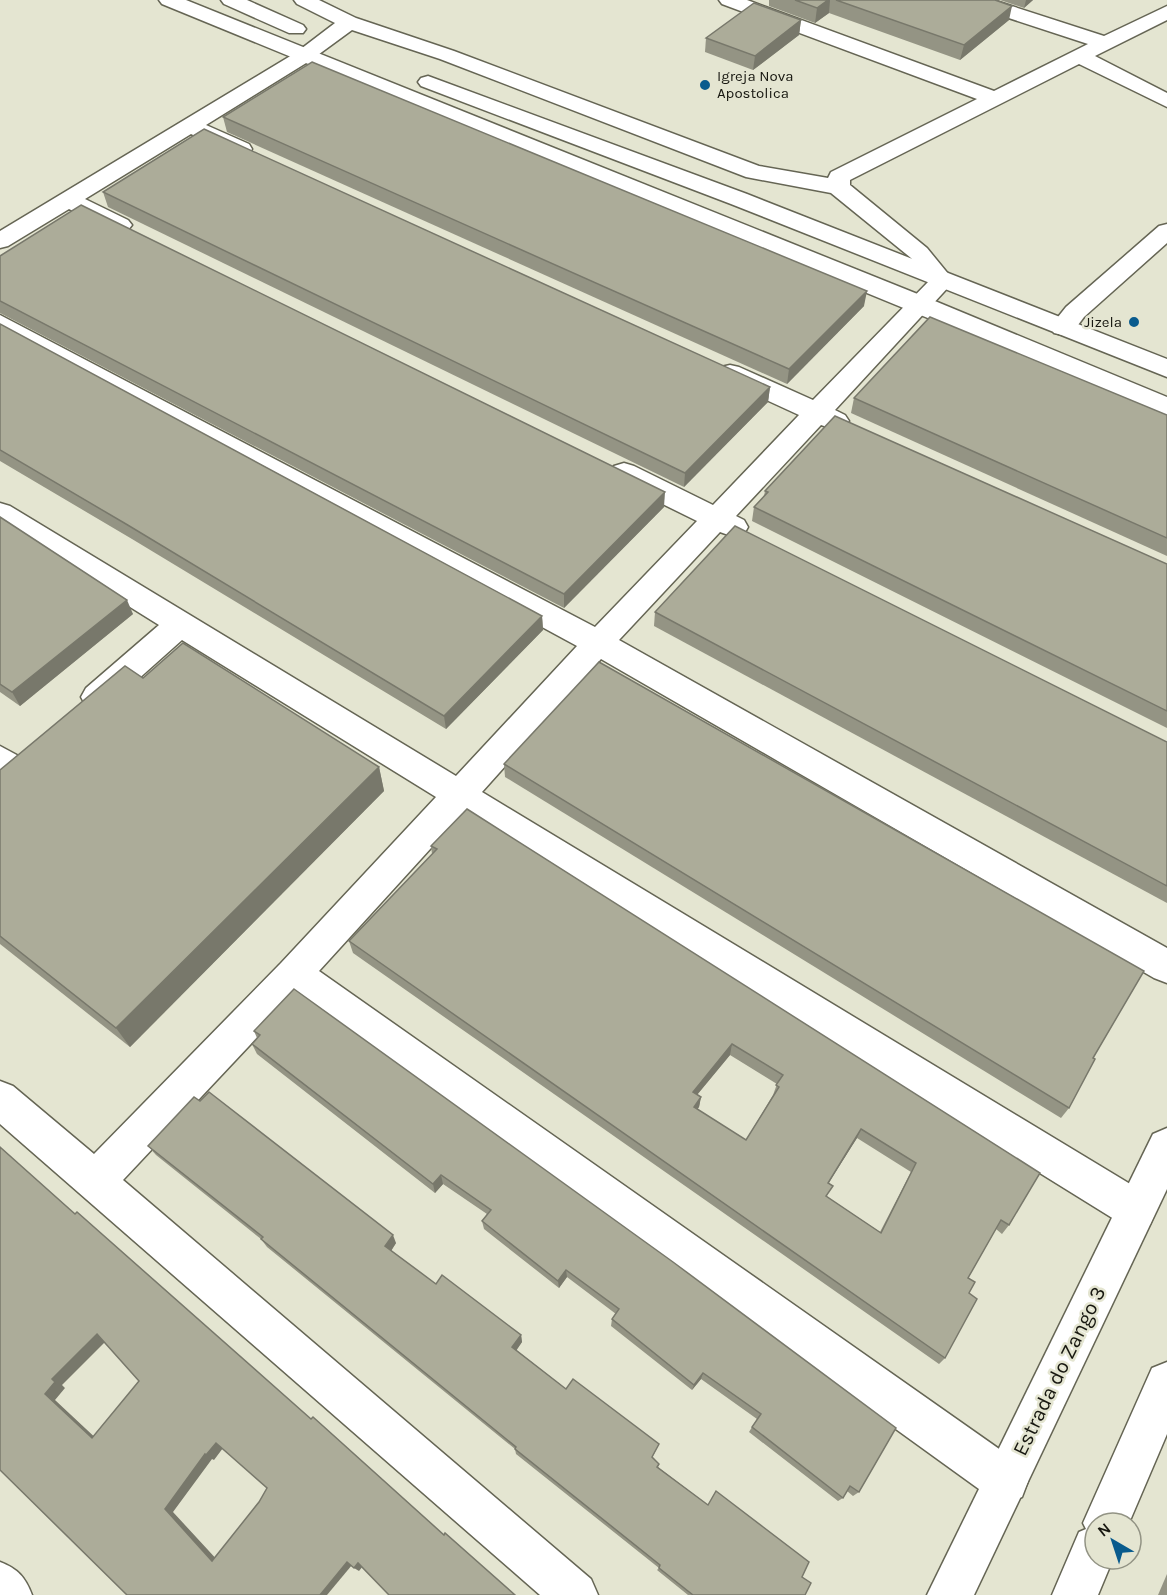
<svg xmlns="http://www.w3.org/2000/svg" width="1167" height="1595" font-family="Karla,sans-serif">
<rect width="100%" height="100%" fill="#e4e5d1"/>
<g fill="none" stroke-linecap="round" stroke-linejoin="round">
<g stroke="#656554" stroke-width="3">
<g id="minor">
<polygon points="294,0 319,0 356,18 454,51 759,166 828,178 831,172 977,99 722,4 719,0 747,0 994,91 1088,44 966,4 963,0 993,0 1104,36 1167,6 1167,20 1095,56 1167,93 1167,107 1079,64 850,180 850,185 927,248 954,281 835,410 845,415 849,421 845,427 836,430 821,425 736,516 744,520 748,527 744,534 734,537 720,532 619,640 1167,948 1167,983 1154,978 601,659 482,792 1150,1196 1156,1210 1150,1224 1136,1230 1122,1224 462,814 319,971 1022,1465 1028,1481 1022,1497 1006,1503 990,1497 296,996 123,1180 591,1579 598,1595 540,1595 0,1124 0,1081 13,1086 94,1154 281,963 436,797 182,640 108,706 97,709 86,706 81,697 86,688 159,625 0,526 0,503 10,506 456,776 577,646 0,333 0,315 595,627 697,521 614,480 610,473 614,466 624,463 634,466 713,505 799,415 721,379 717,373 721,367 730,365 739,367 813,400 929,281 911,258 831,193 746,177 440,59 352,30 311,60 206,125 249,144 252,149 249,154 233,154 191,134 85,199 128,220 132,225 128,230 112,230 69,209 8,246 0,248 0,231 297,52 335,23 297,4"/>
<polygon points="1167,224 1167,243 1084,317 1072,333 1063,335 1054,333 1050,327 1066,307 1159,226"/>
<polygon points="0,746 26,760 31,769 26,778 15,782 0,776"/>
<path d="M 0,1562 C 18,1569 25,1577 32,1595 L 0,1595 Z"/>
</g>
</g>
<g stroke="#656554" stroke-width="3">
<g id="tertiary">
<polygon points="159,0 186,0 930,299 1167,397 1167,416 162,4"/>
<polygon points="221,0 247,0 303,25 306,29 303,33 289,33 224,4"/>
<polygon points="428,76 747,194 1167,359 1167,377 731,204 421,86 418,82 421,78"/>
<polygon points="1167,1128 1167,1189 974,1595 927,1595 1153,1134"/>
<polygon points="1167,1362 1167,1434 1129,1523 1095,1523 1095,1559 1113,1559 1098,1595 1052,1595 1079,1532 1086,1529 1083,1523 1152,1368"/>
</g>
</g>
<use href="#minor" fill="#fff" fill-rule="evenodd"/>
<use href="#tertiary" fill="#fff" fill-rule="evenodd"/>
</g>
<g fill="#949484" fill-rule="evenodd">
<polygon points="769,0 995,0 1009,20 960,60 829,13 815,23 769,6"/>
<polygon points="1000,0 1033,0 1024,8"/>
<polygon points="801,20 799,35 753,70 705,52 706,38"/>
<polygon points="223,117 864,306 787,384 227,132"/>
<polygon points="103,192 770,387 768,402 684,487 108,207"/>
<polygon points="0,256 664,507 564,608 0,313"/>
<polygon points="0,324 542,616 543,630 446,729 132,539 0,461"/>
<polygon points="854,398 1167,415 1167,556 851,413"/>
<polygon points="765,491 1167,564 1167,728 752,521 754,507 764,496"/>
<polygon points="0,517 133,614 20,706 0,692"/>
<polygon points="655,612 1167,742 1167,903 654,626"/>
<polygon points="143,678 379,767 384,791 130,1047 0,944 0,770"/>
<polygon points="504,764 1093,1058 1069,1108 1061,1118 505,777"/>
<path d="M 467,809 L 1009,1225 L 1002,1234 L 996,1229 L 968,1278 L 969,1293 L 945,1358 L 939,1364 L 353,953 L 349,941 L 432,854 L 431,846 ZM 730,1055 L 777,1084 L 773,1095 L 746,1140 L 697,1109 L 699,1107 L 701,1097 L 697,1095 ZM 857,1138 L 911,1172 L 880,1232 L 827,1197 L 828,1183 Z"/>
<polygon points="294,989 859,1492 853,1496 847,1491 843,1498 838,1501 749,1432 757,1419 701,1379 692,1390 611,1326 612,1319 616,1314 567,1277 559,1288 484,1229 482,1221 487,1214 443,1184 435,1193 257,1054 252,1044 257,1038 254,1031"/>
<polygon points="148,1146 396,1243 391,1251 436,1284 521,1335 522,1342 516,1350 566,1389 659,1444 652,1458 659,1464 658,1467 802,1577 805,1595 688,1595 657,1570 659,1568 516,1454 515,1449 267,1247 261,1239 156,1155"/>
<polygon points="1167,1574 1167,1595 1158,1595"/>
</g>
<g fill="#78786b">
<polygon points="828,0 830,0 829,13 815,23 817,8"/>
<polygon points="1026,0 1033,0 1024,8"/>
<polygon points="1012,6 1009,20 960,60 964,45"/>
<polygon points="801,20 799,35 753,70 755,56"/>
<polygon points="867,291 864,306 787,384 789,369"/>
<polygon points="770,387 768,402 684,487 685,473"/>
<polygon points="665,492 664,507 564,608 564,594"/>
<polygon points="127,600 133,614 20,706 12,692"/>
<polygon points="542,616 543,630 446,729 444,716"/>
<polygon points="379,767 384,791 130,1047 116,1028"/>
<polygon points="732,1044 730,1055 691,1102 693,1092"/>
<polygon points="701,1097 699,1107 692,1117 694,1107"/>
<polygon points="861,1129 857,1138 823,1192 828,1183"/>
<polygon points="441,1175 443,1184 435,1193 433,1184"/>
<polygon points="393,1235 396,1243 389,1254 385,1246"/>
<polygon points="566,1270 567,1277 559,1288 558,1281"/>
<polygon points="97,1334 106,1341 62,1385 65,1388 55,1400 101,1443 92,1438 45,1394 52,1379"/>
<polygon points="521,1335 522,1342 514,1354 512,1347"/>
<polygon points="703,1373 701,1379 692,1390 694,1385"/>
<polygon points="216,1443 223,1448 214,1460 212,1459 173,1512 220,1563 212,1561 165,1509 205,1454"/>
<polygon points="347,1562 352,1565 327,1595 320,1595"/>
<polygon points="358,1563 363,1566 359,1571 354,1568"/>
</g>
<g fill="#acac99" stroke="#78786b" stroke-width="1.5" fill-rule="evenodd">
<polygon points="795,0 828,0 817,8"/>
<polygon points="836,0 995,0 1012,6 964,45"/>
<polygon points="754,3 801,20 755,56 706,38"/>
<polygon points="312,62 867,291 789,369 223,117"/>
<polygon points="204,129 770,387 685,473 103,192"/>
<polygon points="81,205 665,492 564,594 0,301 0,256"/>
<polygon points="930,317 1167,415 1167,538 854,398"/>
<polygon points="0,324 542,616 444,716 126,524 0,450"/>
<polygon points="835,416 1167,564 1167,711 754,507 768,492 765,491"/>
<polygon points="0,517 127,600 12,692 0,684"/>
<polygon points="735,526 1167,742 1167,886 655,612"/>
<polygon points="183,643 379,767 116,1028 0,936 0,770 125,666 143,678"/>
<polygon points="599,662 1144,971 1093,1058 1095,1059 1069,1108 504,764"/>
<path d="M 467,809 L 1040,1173 L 1009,1225 L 1001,1220 L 968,1278 L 975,1282 L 969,1293 L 977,1299 L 945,1358 L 349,941 L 437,849 L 431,846 ZM 732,1044 L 783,1075 L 776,1085 L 779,1087 L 746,1140 L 694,1107 L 701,1097 L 693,1092 ZM 861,1129 L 916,1163 L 881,1233 L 826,1196 L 833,1186 L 828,1183 Z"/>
<polygon points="294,989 673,1262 896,1428 859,1492 850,1486 843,1498 752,1427 761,1414 703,1373 694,1385 612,1319 619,1309 566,1270 558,1281 482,1221 491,1210 441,1175 433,1184 252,1044 260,1035 254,1031"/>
<polygon points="209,1092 393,1235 385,1246 436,1284 442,1275 521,1335 512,1347 566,1389 573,1379 659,1444 652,1457 659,1464 657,1467 708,1505 716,1491 809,1562 802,1577 811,1583 805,1595 693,1595 659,1568 660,1565 515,1449 516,1447 261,1239 263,1237 148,1146 194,1097 200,1101"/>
<path d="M 0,1147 L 75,1214 L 77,1212 L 311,1419 L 313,1417 L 444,1535 L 445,1533 L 515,1595 L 389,1595 L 358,1563 L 354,1568 L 347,1562 L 320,1595 L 127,1595 L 0,1470 ZM 97,1334 L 139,1381 L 92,1438 L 45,1394 L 55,1382 L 52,1379 ZM 216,1443 L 267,1488 L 259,1502 L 212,1561 L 165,1509 L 205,1454 L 206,1455 Z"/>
</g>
<g fill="#095b8d" stroke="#e4e5d1" stroke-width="2">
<circle cx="705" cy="85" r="6"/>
<circle cx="1134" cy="322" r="6"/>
</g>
<g text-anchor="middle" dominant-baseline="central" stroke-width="5" stroke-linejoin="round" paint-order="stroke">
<g font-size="15" fill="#171710" stroke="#e4e5d1" text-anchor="start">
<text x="717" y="76">Igreja Nova<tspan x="717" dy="17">Apostolica</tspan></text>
<text x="1122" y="322" text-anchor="end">Jizela</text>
</g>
<g font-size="21" fill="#171710" stroke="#e4e5d1">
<text transform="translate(1059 1371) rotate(-64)">Estrada do Zango 3</text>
</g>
</g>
<g transform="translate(1113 1541) rotate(321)"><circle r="28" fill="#e4e5d1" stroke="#929384" stroke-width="1.5"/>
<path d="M0-4.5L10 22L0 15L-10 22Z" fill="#095b8d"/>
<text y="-9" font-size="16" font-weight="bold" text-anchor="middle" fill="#171710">N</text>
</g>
</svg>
